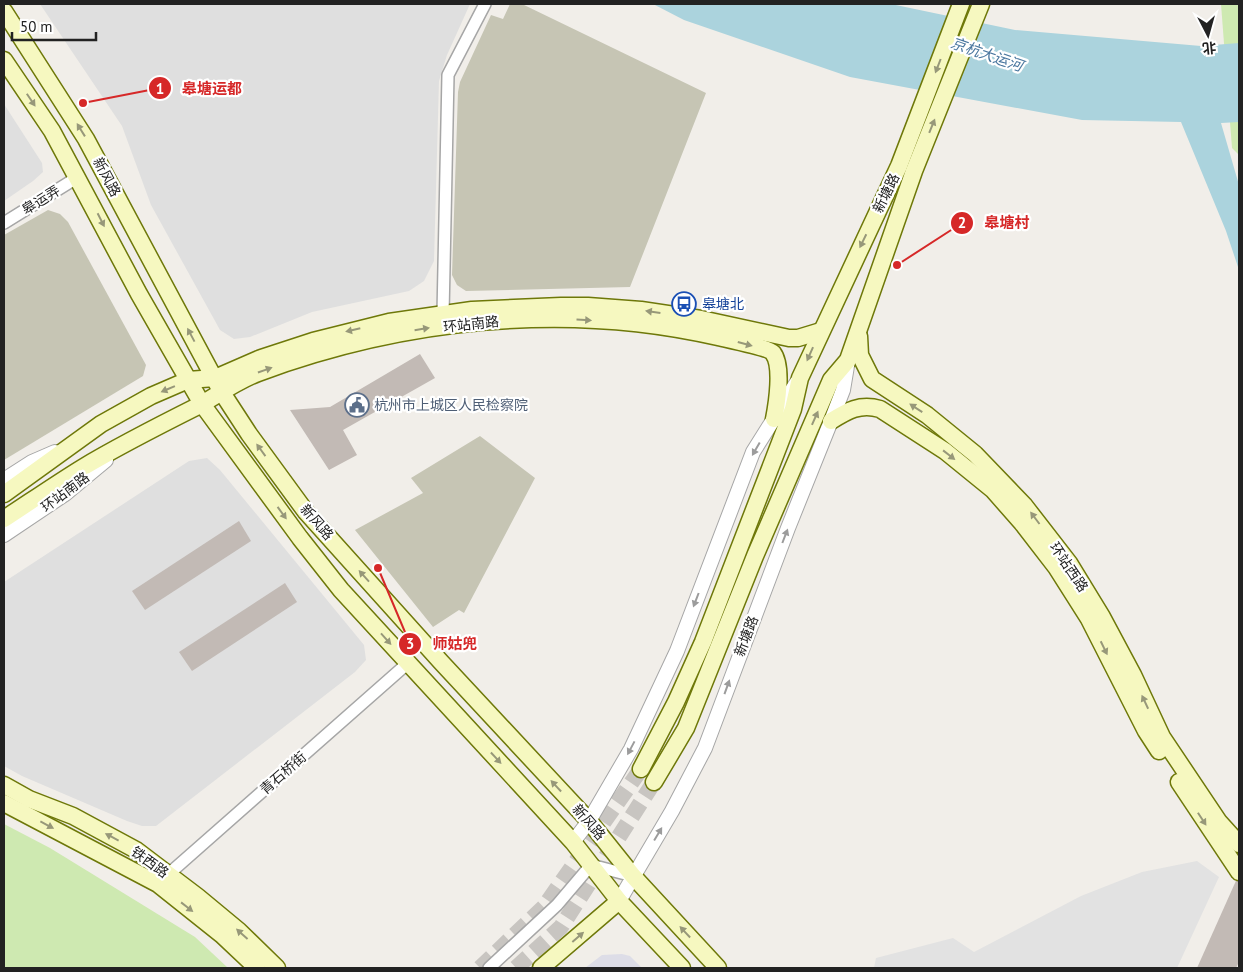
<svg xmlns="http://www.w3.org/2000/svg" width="1243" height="972" font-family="'PT Sans','Noto Sans SC',sans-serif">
<rect width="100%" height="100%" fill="#f1eee9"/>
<g fill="#dfdfdf">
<polygon points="40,4 470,4 447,55 439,81 434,261 424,281 409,291 312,312 250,337 234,339 220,330 151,205 122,126"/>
<polygon points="4,104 42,163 43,172 33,181 4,201"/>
<polygon points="207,458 220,470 364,645 366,660 355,672 156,826 142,826 127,821 22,776 4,766 4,582 189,461"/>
</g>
<g fill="#c6c5b4">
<polygon points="510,4 522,4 706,93 630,287 466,291 457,285 452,275 458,92 460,82 491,15 503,19"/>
<polygon points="48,210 60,214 68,222 146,365 143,376 4,460 4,235"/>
<polygon points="480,436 535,478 464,613 459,610 433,627 355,530 423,493 411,478"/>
</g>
<g fill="#cee9b1">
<polygon points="1221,4 1239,4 1239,155 1232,148"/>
<polygon points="4,824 50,848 195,937 228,968 6,968 4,966"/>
</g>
<polygon fill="#e2e2e2" points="1197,861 1219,877 1177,968 874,968 876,958 953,938 974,952 1081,896 1142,872"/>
<polygon fill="#dddde7" points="622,954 630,956 642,968 585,968 602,955"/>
<polygon fill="#abd3dd" points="653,4 891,4 1015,30 1201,46 1239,43 1239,122 1221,123 1239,185 1239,270 1226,231 1181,122 1082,120 850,77 684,20"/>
<g fill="#c2bab5">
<polygon points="420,354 435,378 343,430 357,455 329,470 290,410 330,407"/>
<polygon points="239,521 251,541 145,610 132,591"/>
<polygon points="285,583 297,602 192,671 179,652"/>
<polygon points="1239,874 1239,962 1236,968 1197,968"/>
</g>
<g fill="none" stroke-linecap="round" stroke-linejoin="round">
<g stroke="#c8c5c1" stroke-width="16" stroke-dasharray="16 8" stroke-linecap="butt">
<polyline points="480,968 544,907 641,769"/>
<polyline points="516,968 561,927 654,782"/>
</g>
<g stroke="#a6a6a6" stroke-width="14">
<g id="minor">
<polyline points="4,223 78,177"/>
<polyline points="443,314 448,75 485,4"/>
<polyline points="163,879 408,663"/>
<polyline points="489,968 557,905 591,865 633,876"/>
</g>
</g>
<g stroke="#a6a6a6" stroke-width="16">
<g id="tertiary">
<polyline points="4,480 32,462 55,452"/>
<polyline points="4,535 65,494 106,460"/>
<polyline points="573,842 589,821 631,749 677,651 753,452 797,382"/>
<polyline points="619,901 672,811 705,748 788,528 831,421 843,390 848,360"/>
</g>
</g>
<g stroke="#6e7809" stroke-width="19">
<g id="secondary">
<polyline points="4,11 86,139 221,391 249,434 306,512 441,662 589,821 633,876 718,968"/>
<polyline points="4,60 52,131 139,294 202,404 300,538 341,590 573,842 619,901 682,968"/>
<polyline points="859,336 860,355 872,379 927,415 975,454 1024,505 1069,563 1102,617 1133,675 1162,737 1219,822 1239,844"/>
<path d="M 831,421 C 847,411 860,403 880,409 L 945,451 L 993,490 L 1022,523 L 1056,567 L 1089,619 L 1146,731 L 1159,751"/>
<polyline points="4,494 101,424 151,396 188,380 215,378 261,358 313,341 389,322 472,310 561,306 588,306 641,310 701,319 789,338 798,338 821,331"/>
<path d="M 4,519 C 30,502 56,484 82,468 C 120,445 160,425 200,405 C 219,394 237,381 258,373 C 404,319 566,302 718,337 C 726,339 769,348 773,353 C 783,366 777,404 774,419"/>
<polyline points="641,769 676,702 703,642 793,409 800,378 899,166 961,4"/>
<polyline points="654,782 686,728 755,556 831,380 848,360 914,171 981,4"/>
<polyline points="1179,782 1239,872"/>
<polyline points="4,785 29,799 73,816 136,850 198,897 239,931 277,968"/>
<polyline points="4,803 158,884 222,935 257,968"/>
<polyline points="541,968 619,901"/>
</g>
</g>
<use href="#minor" stroke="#fff" stroke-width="11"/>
<use href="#tertiary" stroke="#fff" stroke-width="14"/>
<use href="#secondary" stroke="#f6f8c0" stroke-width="16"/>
</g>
<defs><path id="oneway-solid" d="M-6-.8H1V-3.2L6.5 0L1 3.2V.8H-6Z" transform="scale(1.25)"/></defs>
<g fill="#979879">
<use href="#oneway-solid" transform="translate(938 66) rotate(111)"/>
<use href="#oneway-solid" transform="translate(31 100) rotate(56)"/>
<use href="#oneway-solid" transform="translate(932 126) rotate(-68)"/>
<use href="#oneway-solid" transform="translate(81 130) rotate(-122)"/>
<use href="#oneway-solid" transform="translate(101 220) rotate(63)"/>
<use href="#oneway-solid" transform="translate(863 241) rotate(116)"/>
<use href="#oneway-solid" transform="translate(653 312) rotate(-172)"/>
<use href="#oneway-solid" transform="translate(584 320) rotate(3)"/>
<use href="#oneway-solid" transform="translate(422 329) rotate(-9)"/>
<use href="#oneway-solid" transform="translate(353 330) rotate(167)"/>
<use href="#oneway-solid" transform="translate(191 335) rotate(-118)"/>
<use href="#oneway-solid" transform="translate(745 344) rotate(15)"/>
<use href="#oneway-solid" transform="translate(810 354) rotate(114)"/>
<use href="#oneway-solid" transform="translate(265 370) rotate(-19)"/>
<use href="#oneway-solid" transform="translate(168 389) rotate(157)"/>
<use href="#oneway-solid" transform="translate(916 408) rotate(-147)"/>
<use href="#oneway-solid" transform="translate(815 418) rotate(-66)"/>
<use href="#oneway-solid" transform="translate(261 450) rotate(-126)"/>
<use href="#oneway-solid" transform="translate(949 455) rotate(38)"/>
<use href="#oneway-solid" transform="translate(282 513) rotate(54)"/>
<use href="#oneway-solid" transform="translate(1035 518) rotate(-127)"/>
<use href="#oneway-solid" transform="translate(364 576) rotate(-132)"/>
<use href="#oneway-solid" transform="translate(386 639) rotate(48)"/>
<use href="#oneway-solid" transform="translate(1104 648) rotate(64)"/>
<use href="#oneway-solid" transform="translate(1145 702) rotate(-115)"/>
<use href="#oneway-solid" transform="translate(496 758) rotate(47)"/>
<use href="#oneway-solid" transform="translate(556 786) rotate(-133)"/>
<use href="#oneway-solid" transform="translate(1202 819) rotate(57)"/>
<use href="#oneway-solid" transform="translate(47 825) rotate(28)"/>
<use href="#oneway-solid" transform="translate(112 837) rotate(-152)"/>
<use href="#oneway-solid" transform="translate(187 907) rotate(38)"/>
<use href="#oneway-solid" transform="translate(685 932) rotate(-133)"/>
<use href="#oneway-solid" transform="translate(242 934) rotate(-138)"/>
<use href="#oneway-solid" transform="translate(578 937) rotate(-41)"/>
</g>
<g fill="#9c9c9c">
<use href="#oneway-solid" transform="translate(756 449) rotate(120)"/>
<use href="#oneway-solid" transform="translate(785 536) rotate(-69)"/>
<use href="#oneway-solid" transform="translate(696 600) rotate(111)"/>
<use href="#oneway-solid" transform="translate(727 687) rotate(-70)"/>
<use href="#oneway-solid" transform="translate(631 748) rotate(118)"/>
<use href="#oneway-solid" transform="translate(658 834) rotate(-59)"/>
</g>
<defs>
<g id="bus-ring" transform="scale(1.25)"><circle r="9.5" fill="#fff" stroke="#1a4fb4" stroke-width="1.5"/><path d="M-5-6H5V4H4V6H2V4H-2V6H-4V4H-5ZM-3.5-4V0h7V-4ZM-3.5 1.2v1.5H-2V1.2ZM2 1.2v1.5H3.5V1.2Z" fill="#1a4fb4"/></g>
<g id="civic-ring" transform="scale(1.25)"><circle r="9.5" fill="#fff" stroke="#5c6f8a" stroke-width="1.5"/><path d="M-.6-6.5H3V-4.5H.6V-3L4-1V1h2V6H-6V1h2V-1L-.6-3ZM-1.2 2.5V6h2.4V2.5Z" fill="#5c6f8a"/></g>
</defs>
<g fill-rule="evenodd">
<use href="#bus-ring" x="684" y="304"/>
<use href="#civic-ring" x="357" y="405"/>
</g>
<g text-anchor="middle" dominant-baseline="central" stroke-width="4.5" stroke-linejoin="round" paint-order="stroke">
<g font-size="14" fill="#222" stroke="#fff">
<text transform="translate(107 177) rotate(62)">新风路</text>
<text transform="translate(886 193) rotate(-64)">新塘路</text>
<text transform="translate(41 200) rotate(-32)">皋运弄</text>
<text transform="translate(471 324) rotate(-6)">环站南路</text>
<text transform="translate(65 492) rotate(-37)">环站南路</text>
<text transform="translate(317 522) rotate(49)">新风路</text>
<text transform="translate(1069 567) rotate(56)">环站西路</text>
<text transform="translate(746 636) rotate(-69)">新塘路</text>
<text transform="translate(283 773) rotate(-41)">青石桥街</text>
<text transform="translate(589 822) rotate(49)">新风路</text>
<text transform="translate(150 862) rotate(36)">铁西路</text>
</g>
<g font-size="14" fill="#164399" stroke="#fff" text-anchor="start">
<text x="702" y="304">皋塘北</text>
</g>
<g font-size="14" fill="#4e5e75" stroke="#fff" text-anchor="start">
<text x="374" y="405">杭州市上城区人民检察院</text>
</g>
<g font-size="15" font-style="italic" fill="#4a779f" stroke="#fff">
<text transform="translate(987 54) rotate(19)">京杭大运河</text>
</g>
</g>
<path fill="none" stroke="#d62828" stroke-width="2" d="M83 103L160 88M897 265L962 223M378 568L410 644"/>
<g fill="#d62828" stroke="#fff" stroke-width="2">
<circle cx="83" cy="103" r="5"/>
<circle cx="897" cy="265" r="5"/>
<circle cx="378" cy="568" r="5"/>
<circle cx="160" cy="88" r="12"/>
<circle cx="962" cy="223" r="12"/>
<circle cx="410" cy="644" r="12"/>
</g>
<g font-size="15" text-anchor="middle" font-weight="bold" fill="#fff">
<text x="160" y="94">1</text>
<text x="962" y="228">2</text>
<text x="410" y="649">3</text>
</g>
<g font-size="15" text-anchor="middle" font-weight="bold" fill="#d62828" stroke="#fff" stroke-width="4.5" stroke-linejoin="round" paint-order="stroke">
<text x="212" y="94">皋塘运都</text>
<text x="1007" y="228">皋塘村</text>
<text x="455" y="649">师姑兜</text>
</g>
<rect width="1243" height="972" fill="none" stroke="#222222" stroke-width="10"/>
<g transform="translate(1208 35) rotate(174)" stroke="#ffffff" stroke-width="4" paint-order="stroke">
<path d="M0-4L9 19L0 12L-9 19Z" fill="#222222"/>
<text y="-8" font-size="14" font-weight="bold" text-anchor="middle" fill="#222222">北</text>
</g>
<path d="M12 32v8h84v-8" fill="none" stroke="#222222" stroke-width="2.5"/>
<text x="20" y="32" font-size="15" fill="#222222" stroke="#ffffff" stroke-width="4" paint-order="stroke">50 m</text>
</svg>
